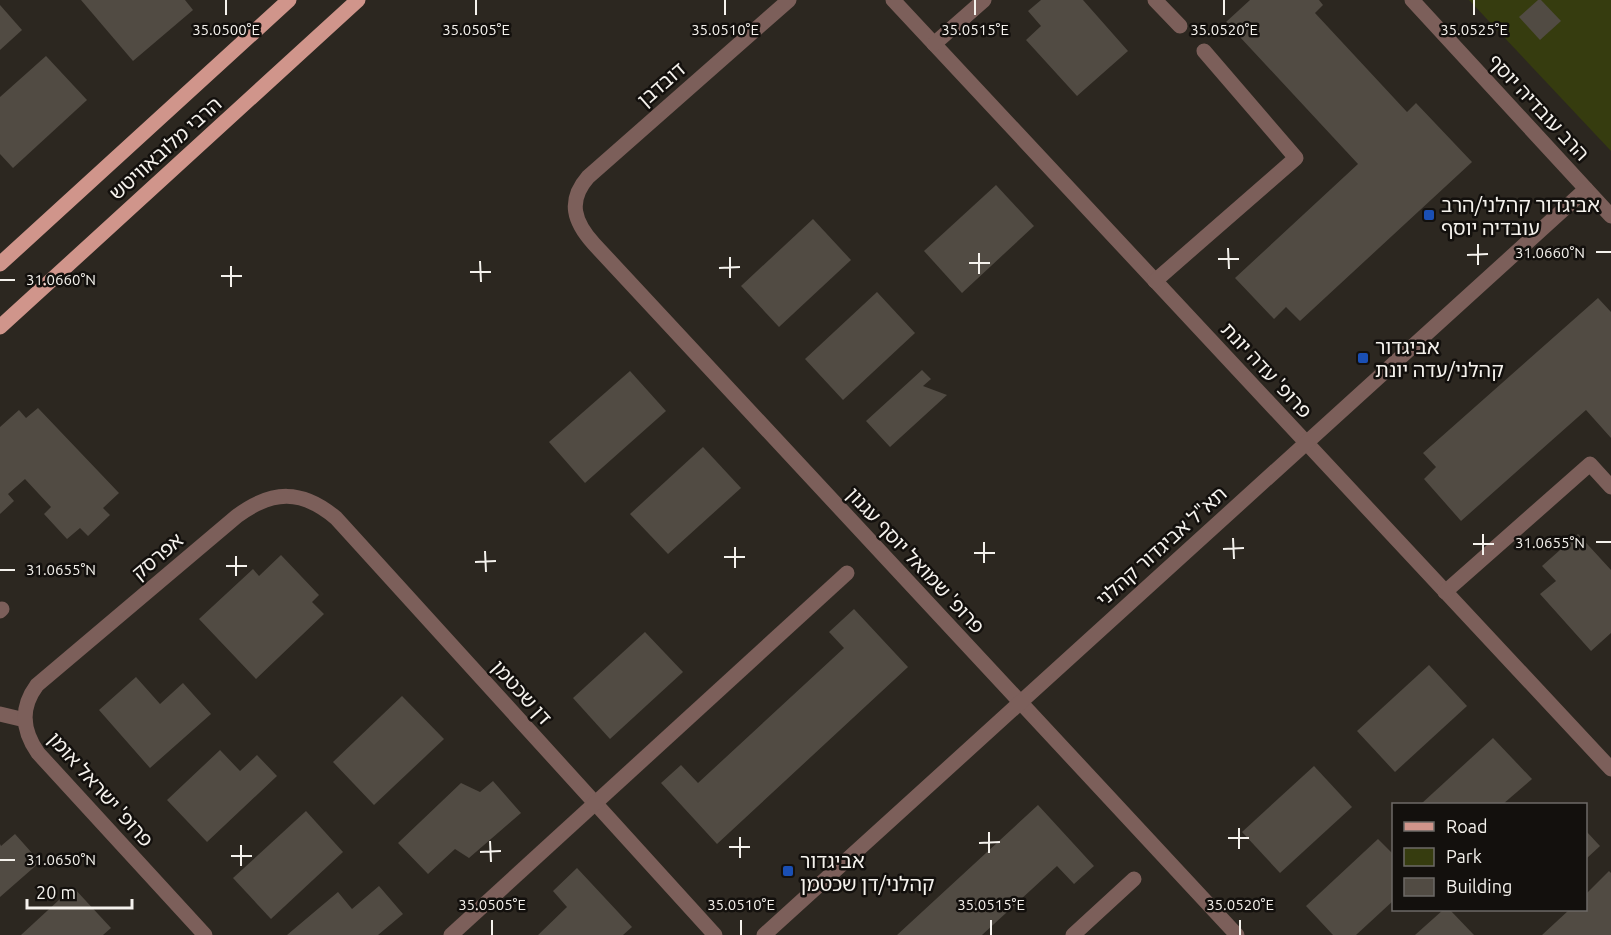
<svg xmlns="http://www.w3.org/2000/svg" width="1611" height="935" font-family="Ubuntu,'Noto Sans Hebrew',sans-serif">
<rect width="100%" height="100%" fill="#2c2720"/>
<polygon fill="#363c0f" points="1469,0 1611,0 1611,151"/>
<g fill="#514b43">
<polygon points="81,0 185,0 193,10 133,61"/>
<polygon points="1041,0 1083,0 1128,51 1077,96 1026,40 1041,26 1028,11"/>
<polygon points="1250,0 1319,0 1323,5 1315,13 1407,112 1416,103 1472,162 1300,321 1286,307 1274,319 1235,278 1358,164 1226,22"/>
<polygon points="1538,0 1541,0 1561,21 1540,40 1519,17"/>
<polygon points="0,5 22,30 0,50"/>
<polygon points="46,56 87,100 13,168 0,154 0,97"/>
<polygon points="996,185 1034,226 962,293 924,251"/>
<polygon points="813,219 851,260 779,327 741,286"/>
<polygon points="877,292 915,333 843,400 805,359"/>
<polygon points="1598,298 1611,312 1611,438 1586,410 1461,521 1424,479 1436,467 1423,453"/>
<polygon points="922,370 931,379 923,386 947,395 890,447 866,421"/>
<polygon points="630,371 666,411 585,483 549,442"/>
<polygon points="38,408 119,493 103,508 110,515 88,536 80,528 67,539 44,514 51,507 25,479 8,494 14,501 0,514 0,427 19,410 26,418"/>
<polygon points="703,447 741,488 668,554 630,514"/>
<polygon points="1578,534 1611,570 1611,633 1591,651 1540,594 1556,581 1542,566"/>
<polygon points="281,555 319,595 312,602 324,614 256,679 199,619 253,569 259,576"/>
<polygon points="854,609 908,667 717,844 661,783 681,765 698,783 844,648 829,632"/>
<polygon points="645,632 683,672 610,739 573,698"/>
<polygon points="1429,665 1467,706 1395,772 1357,731"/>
<polygon points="136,677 160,704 183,683 211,714 150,768 99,710"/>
<polygon points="402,696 444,739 374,805 333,762"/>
<polygon points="1493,738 1532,779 1503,804 1421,804"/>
<polygon points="220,750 240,771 257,755 277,776 207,842 167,800"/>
<polygon points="1314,766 1352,807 1280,873 1242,832"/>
<polygon points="493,781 521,813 469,858 455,849 428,874 398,843 461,783 480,792"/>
<polygon points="1038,805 1094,866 1074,884 1057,866 982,935 897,935"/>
<polygon points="306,811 343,852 271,919 233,878"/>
<polygon points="1586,831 1600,846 1586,859"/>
<polygon points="15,834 40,862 0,897 0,844 1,846"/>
<polygon points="1378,839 1394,855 1394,900 1356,935 1333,935 1306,906"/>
<polygon points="577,868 632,927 623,935 538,935 567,907 553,891"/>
<polygon points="1609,871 1611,873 1611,935 1542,935 1569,910 1586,910 1586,894"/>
<polygon points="379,886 403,914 378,935 287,935 338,892 352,909"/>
<polygon points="73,887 111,928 103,935 21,935"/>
<polygon points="1443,910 1450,910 1474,935 1415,935"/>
</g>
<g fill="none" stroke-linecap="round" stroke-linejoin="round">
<g stroke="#7c5f5a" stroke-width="15">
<path d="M 789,0 L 588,177 C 567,201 574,222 594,244 L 1237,935"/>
<polyline points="893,0 1611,769"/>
<polyline points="1155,0 1180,26"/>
<polyline points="1412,0 1611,216"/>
<polyline points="934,44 984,0"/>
<polyline points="1155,281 1296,158 1204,51"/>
<polyline points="1445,592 1590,464 1611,487"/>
<polyline points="0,611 2,609"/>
<polyline points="0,714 25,720"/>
<path d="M 205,935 L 38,753 C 22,730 20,708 37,685 L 237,516 C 272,490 302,489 336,518 L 715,935"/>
<polyline points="451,935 847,573"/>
<polyline points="764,935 1586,189"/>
<polyline points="1073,935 1134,879"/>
</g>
<g stroke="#d0958b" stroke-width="15">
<polyline points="0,264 289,0"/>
<polyline points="0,327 358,0"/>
</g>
</g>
<path fill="none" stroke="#f5f2ed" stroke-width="2" d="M 226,0 L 226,15M 476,0 L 476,15M 725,0 L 725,15M 975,0 L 975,15M 1224,0 L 1224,15M 1474,0 L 1474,15M 1478,244 L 1478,265M 1228,248 L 1229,269M 1596,252 L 1611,252M 979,253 L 979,274M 1467,255 L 1488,254M 730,257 L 730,278M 1218,259 L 1239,259M 480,261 L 481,282M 969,263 L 990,263M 231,266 L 231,287M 719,268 L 740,267M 470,272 L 491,272M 221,276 L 242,276M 0,280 L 15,280M 1483,534 L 1483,555M 1233,538 L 1234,559M 984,542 L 984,563M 1596,542 L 1611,542M 1473,544 L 1494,544M 735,547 L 735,568M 1223,549 L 1244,548M 485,551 L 486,572M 974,553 L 995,553M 236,556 L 236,576M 724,557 L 745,557M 475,562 L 496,561M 226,566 L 247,566M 0,570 L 15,570M 1239,828 L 1239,849M 989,832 L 989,853M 740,837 L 740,858M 1228,838 L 1249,838M 490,841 L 491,862M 979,843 L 1000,842M 241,845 L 241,866M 729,847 L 750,847M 480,852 L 501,851M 231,856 L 252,856M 0,860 L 15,860M 492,920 L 492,935M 741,920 L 741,935M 991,920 L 991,935M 1240,920 L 1240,935"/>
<g fill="#1a4fb4" stroke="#13100d" stroke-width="2">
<rect x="1423" y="209" width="12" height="12" rx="3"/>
<rect x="1357" y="352" width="12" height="12" rx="3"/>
<rect x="782" y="865" width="12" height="12" rx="3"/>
</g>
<g text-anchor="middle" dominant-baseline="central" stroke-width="5" stroke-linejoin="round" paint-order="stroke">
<g font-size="20" fill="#f5f2ed" stroke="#13100d">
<text transform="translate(661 84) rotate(-41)">דובדבן</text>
<text transform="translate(1539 107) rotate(47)">הרב עובדיה יוסף</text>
<text transform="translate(165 148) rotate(-42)">הרבי מלובאוויטש</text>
<text transform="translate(1267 370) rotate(47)">פרופ' עדה יונת</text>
<text transform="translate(1161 546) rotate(-42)">תא"ל אביגדור קהלני</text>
<text transform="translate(157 556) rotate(-40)">אפרסק</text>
<text transform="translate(916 560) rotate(47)">פרופ' שמואל יוסף עגנון</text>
<text transform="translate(522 692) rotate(48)">דן שכטמן</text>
<text transform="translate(101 789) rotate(48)">פרופ' ישראל אומן</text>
</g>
<g font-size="20" fill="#f5f2ed" stroke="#13100d" text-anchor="start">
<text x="1441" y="204">אביגדור קהלני/הרב<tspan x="1441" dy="23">עובדיה יוסף</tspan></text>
<text x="1375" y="346">אביגדור<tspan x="1375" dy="23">קהלני/עדה יונת</tspan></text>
<text x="800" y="860">אביגדור<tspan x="800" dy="23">קהלני/דן שכטמן</tspan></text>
</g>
</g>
<g font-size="15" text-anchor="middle" fill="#f5f2ed" stroke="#13100d" stroke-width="5" stroke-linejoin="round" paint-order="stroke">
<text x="226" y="35">35.0500°E</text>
<text x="476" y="35">35.0505°E</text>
<text x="725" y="35">35.0510°E</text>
<text x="975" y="35">35.0515°E</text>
<text x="1224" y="35">35.0520°E</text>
<text x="1474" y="35">35.0525°E</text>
<text x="1550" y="258">31.0660°N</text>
<text x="61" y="285">31.0660°N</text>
<text x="1550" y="548">31.0655°N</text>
<text x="61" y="575">31.0655°N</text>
<text x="61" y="865">31.0650°N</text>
<text x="492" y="910">35.0505°E</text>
<text x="741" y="910">35.0510°E</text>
<text x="991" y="910">35.0515°E</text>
<text x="1240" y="910">35.0520°E</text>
</g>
<rect x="1392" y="803" width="195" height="108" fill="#13100d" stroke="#6d6a67" stroke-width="1.5"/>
<rect x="1404" y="822" width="30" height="9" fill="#d0958b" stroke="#6d6a67" stroke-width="1.5"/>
<text x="1446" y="833" font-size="18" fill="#f5f2ed">Road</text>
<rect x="1404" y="848" width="30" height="18" fill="#363c0f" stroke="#6d6a67" stroke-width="1.5"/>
<text x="1446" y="863" font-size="18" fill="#f5f2ed">Park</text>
<rect x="1404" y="878" width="30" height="18" fill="#514b43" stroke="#6d6a67" stroke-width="1.5"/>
<text x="1446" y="893" font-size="18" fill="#f5f2ed">Building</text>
<path d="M27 899v9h105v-9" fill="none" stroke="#f5f2ed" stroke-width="3"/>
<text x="36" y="899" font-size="18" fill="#f5f2ed" stroke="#13100d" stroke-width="4.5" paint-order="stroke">20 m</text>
</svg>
